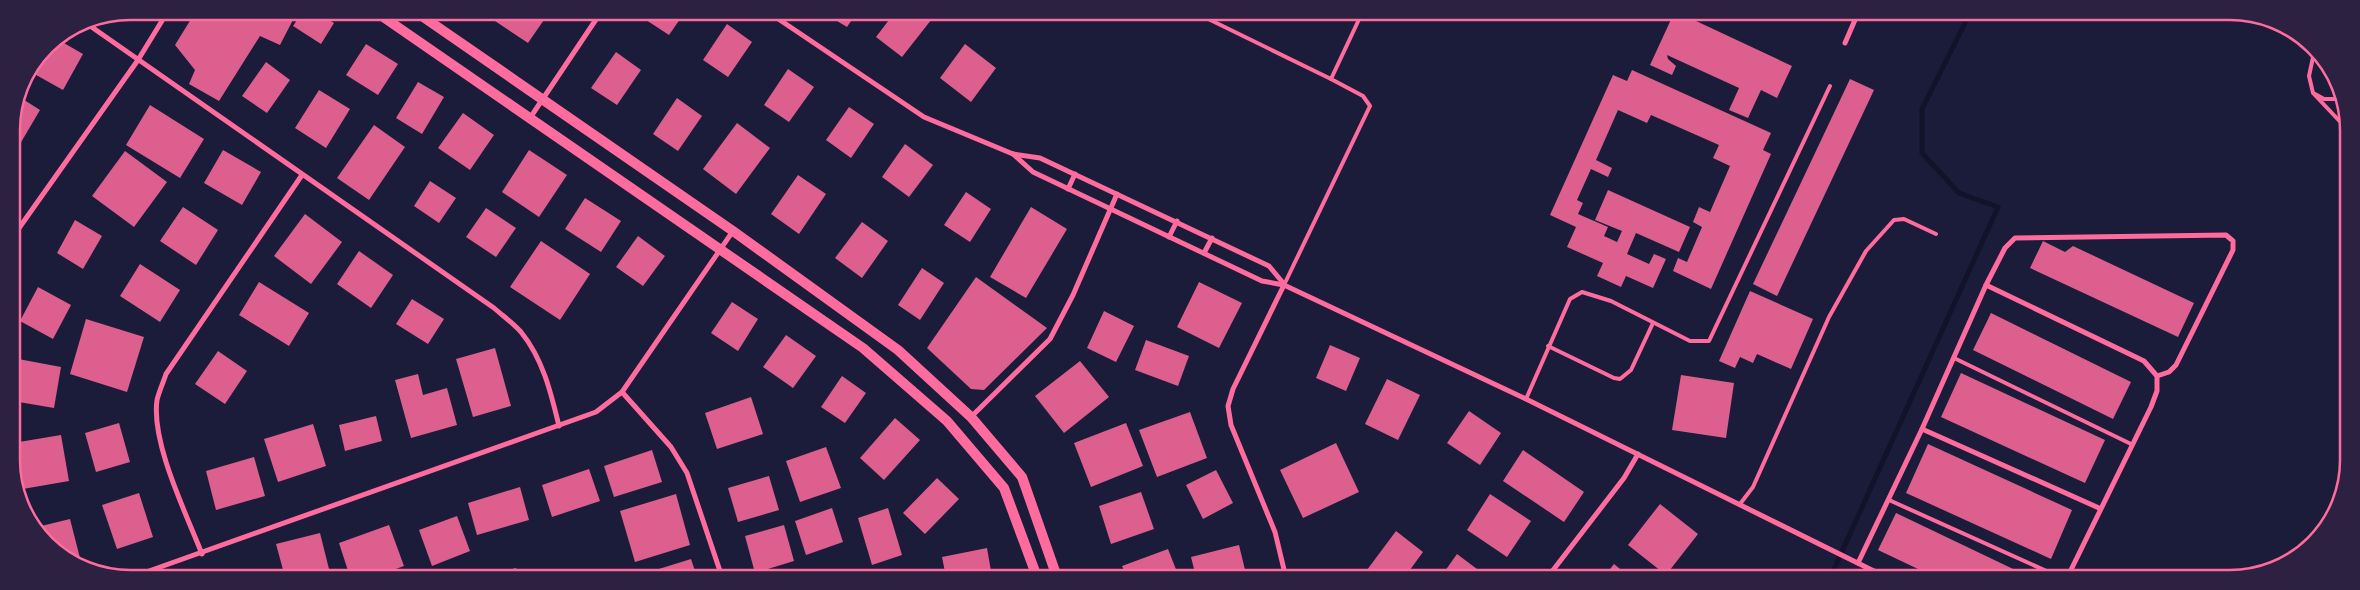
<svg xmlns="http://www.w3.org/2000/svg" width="2360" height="590" font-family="'Roboto Condensed',sans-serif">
<rect width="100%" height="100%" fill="#1b1b3a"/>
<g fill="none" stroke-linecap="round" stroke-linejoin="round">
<polyline stroke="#12122b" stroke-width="5" points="1830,578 1998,207 1959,193 1922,153 1922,109 1970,13"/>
</g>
<g fill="#dd5f8e">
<polygon points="196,11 289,11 295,16 280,45 260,36 219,101 189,84 195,70 175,45"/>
<polygon points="303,11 315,11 334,23 321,44 293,26"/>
<polygon points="488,12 545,12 548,14 528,43 486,15"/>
<polygon points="647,12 685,12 669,35 643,18"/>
<polygon points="822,12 857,12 847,27"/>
<polygon points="895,12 932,12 935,15 902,57 876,37"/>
<polygon points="1230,12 1246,12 1244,19"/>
<polygon points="121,13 118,19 111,15 114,14"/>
<polygon points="1674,13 1679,13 1792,66 1777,98 1761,90 1748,118 1729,110 1739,88 1667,55 1668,59 1676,66 1672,75 1650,65"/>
<polygon points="727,24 752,42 728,77 703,60"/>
<polygon points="57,39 83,54 63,90 29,71 46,46"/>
<polygon points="366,44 398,64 378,95 346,75"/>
<polygon points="965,44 996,68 971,102 940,78"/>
<polygon points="616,52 641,70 617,105 591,88"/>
<polygon points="266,62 290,80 267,113 242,96"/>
<polygon points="788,69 814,87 789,122 764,105"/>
<polygon points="1632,70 1771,133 1763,150 1771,154 1711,289 1673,271 1678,258 1687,262 1702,227 1693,222 1699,207 1710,212 1730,166 1713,158 1719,145 1651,115 1647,123 1618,110 1596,160 1612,168 1608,177 1591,169 1577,200 1583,203 1578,214 1608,227 1604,236 1617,242 1622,231 1595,220 1608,190 1690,227 1679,252 1636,233 1627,254 1649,264 1654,254 1666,259 1653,288 1626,276 1621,287 1597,276 1603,263 1567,247 1576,227 1550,215 1613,75 1627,81"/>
<polygon points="1850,79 1874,90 1777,296 1753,284"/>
<polygon points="418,82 444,97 422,134 396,118"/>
<polygon points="319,90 350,109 326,148 295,128"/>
<polygon points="18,96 40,110 20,144 12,139 11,123"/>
<polygon points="677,98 702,116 678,151 653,134"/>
<polygon points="150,105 204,139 180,178 126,145"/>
<polygon points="849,107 874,124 851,158 826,140"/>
<polygon points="463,113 494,135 470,170 438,148"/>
<polygon points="737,123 770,148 736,194 703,169"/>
<polygon points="374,125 405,147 369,200 337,178"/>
<polygon points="905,144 933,165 909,197 882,177"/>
<polygon points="223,150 261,172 242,205 204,183"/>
<polygon points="529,150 567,175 539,217 502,192"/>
<polygon points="125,151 167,182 134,227 92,196"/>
<polygon points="798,175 826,194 799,234 771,214"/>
<polygon points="430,181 456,198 439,223 414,206"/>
<polygon points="966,192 991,209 970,242 944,225"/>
<polygon points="585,198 621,221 601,252 565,229"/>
<polygon points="183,207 218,230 196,265 160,241"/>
<polygon points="1031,207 1067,229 1026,298 990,277"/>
<polygon points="486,208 516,228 496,257 466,237"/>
<polygon points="305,214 342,242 311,284 274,256"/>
<polygon points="75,220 102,236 83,269 57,253"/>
<polygon points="862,222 888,241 862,278 835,258"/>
<polygon points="638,236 665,256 643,286 616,267"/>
<polygon points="541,241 590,274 560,320 510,287"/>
<polygon points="2043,241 2065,252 2073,246 2194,303 2178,337 2030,268"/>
<polygon points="359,251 393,275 371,308 337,284"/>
<polygon points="140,264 180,290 160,322 120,296"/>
<polygon points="922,268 944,283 920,320 898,305"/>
<polygon points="976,277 1047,328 984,390 971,389 927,348"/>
<polygon points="259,282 309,313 289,346 239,315"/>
<polygon points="1199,282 1242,303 1219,348 1177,327"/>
<polygon points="38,287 71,305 53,339 20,321"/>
<polygon points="1750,291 1813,319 1791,369 1757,354 1753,363 1740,357 1735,368 1719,361"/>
<polygon points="412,299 444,319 428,344 396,324"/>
<polygon points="732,302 758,319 738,351 711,333"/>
<polygon points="1104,311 1134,326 1116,362 1087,348"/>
<polygon points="1991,313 2131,382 2113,419 1973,350"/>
<polygon points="86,319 144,337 127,392 70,374"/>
<polygon points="786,335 816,356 793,388 763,367"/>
<polygon points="1146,340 1189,356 1178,386 1135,370"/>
<polygon points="1330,345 1360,358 1346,391 1316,378"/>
<polygon points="495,348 511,406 473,417 456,359"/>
<polygon points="218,351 247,371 225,404 195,384"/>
<polygon points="13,358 61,367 54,408 13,401"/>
<polygon points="1080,361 1109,397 1064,433 1035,396"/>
<polygon points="1961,373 2105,440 2085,483 1941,417"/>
<polygon points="418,374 423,395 447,388 457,425 411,438 395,380"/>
<polygon points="1681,375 1734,383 1726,438 1672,430"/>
<polygon points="842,376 866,393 845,423 821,407"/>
<polygon points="1387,379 1420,395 1398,440 1365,424"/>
<polygon points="751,397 763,434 717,449 705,413"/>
<polygon points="1469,411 1501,433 1480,465 1447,443"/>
<polygon points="1190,412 1207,458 1157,477 1139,430"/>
<polygon points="376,416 382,441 345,451 339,425"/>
<polygon points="895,418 920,440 884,480 860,458"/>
<polygon points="119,423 130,462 96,472 85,433"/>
<polygon points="1126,423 1143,466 1091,487 1074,443"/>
<polygon points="313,424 326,466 278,482 264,439"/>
<polygon points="61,435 69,481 17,490 14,483 13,443"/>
<polygon points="1336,443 1359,492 1303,518 1280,470"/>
<polygon points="1928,444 2072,510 2051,559 1906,493"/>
<polygon points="826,447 841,488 800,502 786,461"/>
<polygon points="652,450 662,482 614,497 604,466"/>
<polygon points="1523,450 1584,492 1564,522 1503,481"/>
<polygon points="254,457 265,496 216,510 206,471"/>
<polygon points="589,469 600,501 552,517 542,485"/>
<polygon points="1216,470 1233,503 1203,519 1186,485"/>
<polygon points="769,476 779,510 738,522 728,488"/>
<polygon points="937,478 959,499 925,534 903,513"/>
<polygon points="520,487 529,520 477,535 468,503"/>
<polygon points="1141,492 1154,529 1111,544 1099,506"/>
<polygon points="139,493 153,537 117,549 102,505"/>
<polygon points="676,494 690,545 635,562 620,511"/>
<polygon points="1490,494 1531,521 1507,557 1467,530"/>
<polygon points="1660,504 1698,534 1666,575 1628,545"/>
<polygon points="832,508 843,542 806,555 795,521"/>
<polygon points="888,508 902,555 872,565 858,518"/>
<polygon points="1896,513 2032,578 1937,578 1878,550"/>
<polygon points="457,516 470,551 432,566 419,530"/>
<polygon points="70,519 81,562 79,562 46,544 37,527"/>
<polygon points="389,525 404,566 374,577 350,577 339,543"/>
<polygon points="784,525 794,561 755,573 745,536"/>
<polygon points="1396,531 1423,552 1404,578 1361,578"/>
<polygon points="320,533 331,577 285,577 276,544"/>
<polygon points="1239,545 1247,578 1196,577 1191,557"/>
<polygon points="987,548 992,577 946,577 942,557"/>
<polygon points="1168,549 1179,577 1127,577 1122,566"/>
<polygon points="1457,554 1489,578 1440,578"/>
<polygon points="691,559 697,577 647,577 646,573"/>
<polygon points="1614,564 1631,578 1603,578"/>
<polygon points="516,568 519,577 489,577 489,576"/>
</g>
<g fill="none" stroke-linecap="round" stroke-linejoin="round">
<g stroke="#ff6b9d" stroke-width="4">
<polyline points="1194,12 1331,79"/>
<polyline points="2315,48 2309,76 2313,93 2347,129"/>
<polyline points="2315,94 2324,99 2342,99"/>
<polyline points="1284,285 1370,106 1363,96 1331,79 1362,13"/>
<polyline points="1548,346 1614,378 1620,379 1631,370 1653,323"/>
<polyline points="1954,358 2131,444"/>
<polyline points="1526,399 1570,299 1582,292 1611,301 1690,341 1709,341 1830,86"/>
<polyline points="1889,500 2062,578"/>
<polyline points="1740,504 1753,487 1829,317 1866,251 1894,220 1904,219 1936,234"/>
</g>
<g stroke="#ff6b9d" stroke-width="5">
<polyline points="768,12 924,117 1013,154 1040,158 1269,266 1284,284"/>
<path d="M 83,21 L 494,308 C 503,316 513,323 521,332 C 543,359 551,393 559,426"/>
<polyline points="1845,43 1858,13"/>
<polyline points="530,118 601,12"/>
<polyline points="1013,154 1033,172 1262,281 1284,285 1526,399 1888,578"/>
<polyline points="1068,189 1075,174"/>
<polyline points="1169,237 1177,221"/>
<polyline points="12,238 138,60 168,11"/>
<polyline points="1204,253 1212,238"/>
<polyline points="1284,285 1233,389 1228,406 1231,425 1275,532 1286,578"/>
<polyline points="1986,285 2005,248 2015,238 2226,235 2233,241 2233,250 2176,365 2169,372 2157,376"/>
<polyline points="622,392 671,447 687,473 722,577"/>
<polyline points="971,417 1050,339 1073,295 1117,194"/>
<polyline points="1922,429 2099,508"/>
<path d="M 202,554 C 186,513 151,443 157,400 C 159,392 163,383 166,374 L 302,175"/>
<polyline points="1858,563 1922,429 1986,285 2144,361 2157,376 2157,391 2151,407 2067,578"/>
<polyline points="135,576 596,412 622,392 733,231"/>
<polyline points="1547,578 1624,478 1638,454"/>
</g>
<g stroke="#ff6b9d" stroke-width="10">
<polyline points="376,12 863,348 947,421 1004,488 1037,577"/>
<polyline points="416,12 733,231 898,350 971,417 1022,477 1057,577"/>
</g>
</g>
<path d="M0 0H2360V590H0ZM130 20H2230A110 110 0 0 1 2340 130V460A110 110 0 0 1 2230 570H130A110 110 0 0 1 20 460V130A110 110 0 0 1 130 20Z" fill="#2d2142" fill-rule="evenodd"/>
<path fill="none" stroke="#ff6b9d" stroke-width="2.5" d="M130 20H2230A110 110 0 0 1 2340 130V460A110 110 0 0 1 2230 570H130A110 110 0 0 1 20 460V130A110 110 0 0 1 130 20Z"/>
</svg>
